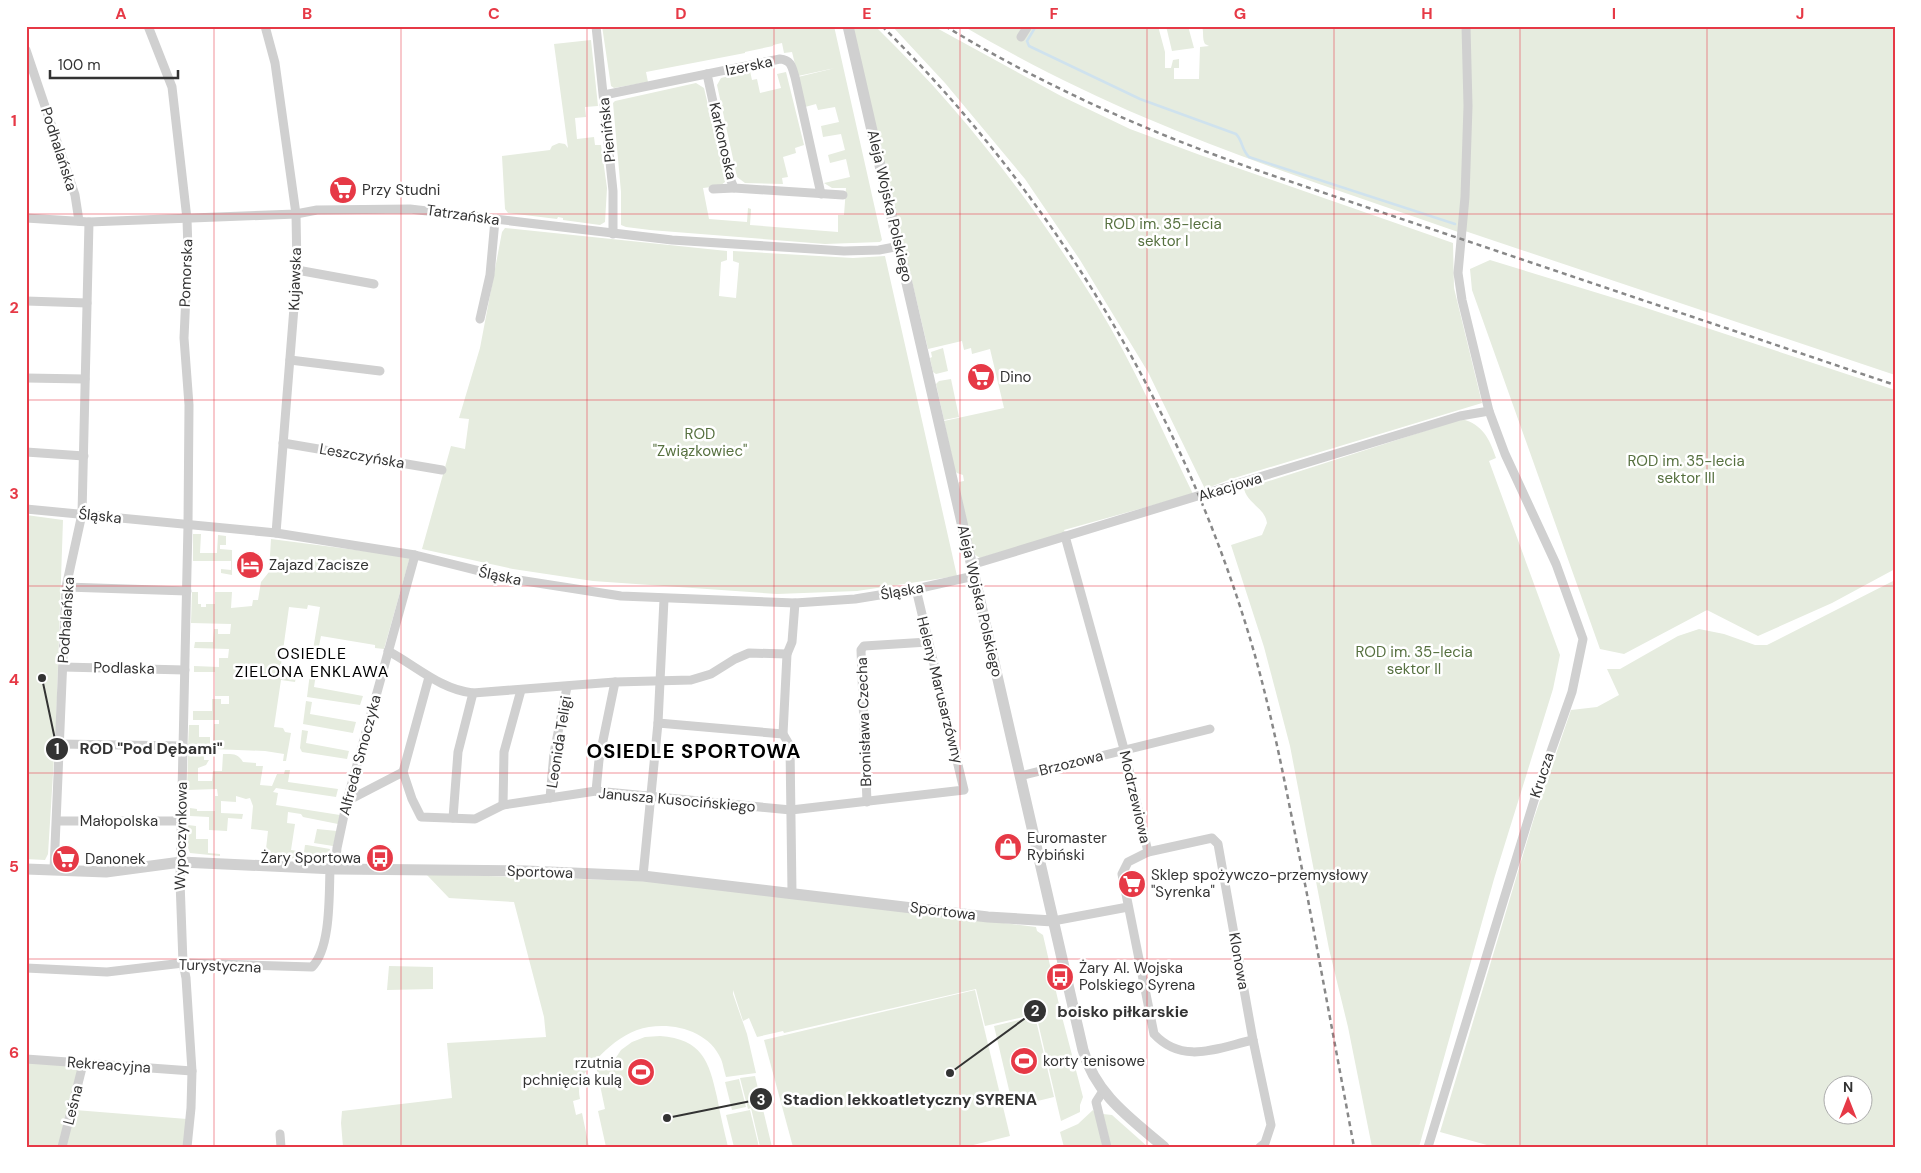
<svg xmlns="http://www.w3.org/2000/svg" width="1921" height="1173" font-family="'DM Sans',sans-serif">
<rect width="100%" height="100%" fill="#fff"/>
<g fill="#e6ecdf" fill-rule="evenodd">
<polygon points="602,26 834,26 882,240 880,242 825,244 650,230 626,227 621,225 621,192 613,103 615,101 696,83 704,88 725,178 725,182 720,186 703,188 709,219 747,222 748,208 751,209 750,225 838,232 838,215 844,215 846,188 832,188 824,183 850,177 846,159 830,163 828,155 845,150 841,134 823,137 821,126 839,122 835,107 818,110 816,104 805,107 798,77 835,68 798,76 792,52 784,53 782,43 773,45 773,46 745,52 745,53 646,72 648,82 614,88 611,86"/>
<path d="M 852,26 L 875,26 C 901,52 927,78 951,106 C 1005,168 1053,235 1097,305 C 1134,365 1162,430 1193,494 L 1064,530 L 1065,533 L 980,558 L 974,554 L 957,485 L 959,482 L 964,481 L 963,475 L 957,473 L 955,471 L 944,421 L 1004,408 L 990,349 L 972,354 L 971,348 L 964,350 L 962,341 L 928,349 Z"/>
<polygon points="892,26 933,26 1061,96 1130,129 1200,155 1453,243 1454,288 1482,403 1231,479 1205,489 1148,372 1080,260 1025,179 945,83"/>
<path d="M 963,26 L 1158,26 L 1165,52 L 1165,68 L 1171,68 L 1173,60 L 1179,59 L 1179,68 L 1174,68 L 1174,79 L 1199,79 L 1200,47 L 1209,46 L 1205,44 C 1202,39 1204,32 1202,26 L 1895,26 L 1895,375 L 1465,231 L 1461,233 C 1356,196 1249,162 1146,118 C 1083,91 1023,61 963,26 Z"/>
<polygon points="1166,26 1188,26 1194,48 1172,51"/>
<polygon points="591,40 598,106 585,107 586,117 575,118 577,139 594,137 595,145 601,145 607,188 605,222 600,225 563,220 563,218 558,217 557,219 508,213 505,209 502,156 550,150 552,146 559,143 565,144 568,148 554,44"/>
<polygon points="750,71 752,80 757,79 760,93 781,88 777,74 786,72 804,145 795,148 796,153 783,157 788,177 782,178 783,184 745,183 737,177 717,85 721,78"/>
<polygon points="505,228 727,251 727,260 721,262 719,296 736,298 739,263 733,261 733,251 853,258 885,256 957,576 857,591 777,594 593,581 513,569 422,549 451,446 465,449 469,419 459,418 480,348 502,232"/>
<polygon points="1490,260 1637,305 1895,390 1895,569 1832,603 1758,636 1707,610 1624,654 1600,649 1472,290 1470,269"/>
<polygon points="943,348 948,371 936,374 933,372 930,358 932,357 931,352"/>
<polygon points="951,379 959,417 944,420 936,384 939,381"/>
<path d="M 1462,419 C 1483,425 1489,438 1496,458 L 1489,461 L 1560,655 L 1553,689 L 1494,879 L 1419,1147 L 1372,1147 L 1348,1027 L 1329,949 L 1290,746 L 1264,647 L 1231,545 L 1262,535 L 1267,523 C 1265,508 1248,504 1244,489 Z"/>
<polygon points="26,515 63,520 56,726 48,854 45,860 26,859"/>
<polygon points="193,534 201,534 200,553 217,553 218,535 226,536 226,545 220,545 220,549 232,550 232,575 221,573 221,569 231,570 231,561 193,561"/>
<polygon points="271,539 410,557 384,649 375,648 375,645 321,636 318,651 313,650 320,607 308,605 307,609 289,607 280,672 304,675 303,679 296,677 295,682 281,680 274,727 283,728 285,732 291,733 286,761 283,761 284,754 265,751 213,749 214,724 219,724 219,720 193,720 193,711 212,711 212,699 221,699 221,704 229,704 229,696 215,696 215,672 194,672 194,666 219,667 219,658 228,658 229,649 194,648 195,642 213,642 214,629 218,629 218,634 230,634 231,624 191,623 192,592 198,592 198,604 201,604 201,607 206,607 206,604 215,604 215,592 232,592 231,608 252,606 253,600 258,600 261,582 269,572"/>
<path d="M 1895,580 L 1895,1147 L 1494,1147 L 1440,1132 L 1534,818 L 1571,710 L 1597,707 L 1619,695 L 1607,669 L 1620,669 L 1678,636 L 1699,629 L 1724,634 L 1755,645 L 1767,645 ZM 1834,1086 L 1864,1086 L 1864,1116 L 1834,1116 Z"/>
<polygon points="310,673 316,674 314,687 363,696 360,705 307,697"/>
<polygon points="306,701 312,702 310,714 356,722 353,733 303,724"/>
<polygon points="189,725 199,725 199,737 210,737 210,749 188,746"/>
<polygon points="302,730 308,731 306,743 349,751 347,759 302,752 300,748"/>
<path d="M 198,753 L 204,753 L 204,760 L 209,760 L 206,765 L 198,768 L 198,781 L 212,781 L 213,771 L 222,771 L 223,754 C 232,754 238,753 243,762 L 256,763 L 256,766 L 263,766 L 260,785 L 272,786 L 277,774 L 284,774 L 285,770 L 290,770 L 288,782 L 338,789 L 336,797 L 276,788 L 273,792 L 278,793 L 276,805 L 340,815 L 338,824 L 303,817 L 301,814 L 288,812 L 287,823 L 295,824 L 291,850 L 304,852 L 305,845 L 307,845 L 330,849 L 327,859 L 265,858 L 268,831 L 251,829 L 253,806 L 250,798 L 246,799 L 236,796 L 236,802 L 221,801 L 221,813 L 243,814 L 242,819 L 228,818 L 227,831 L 209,830 L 209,817 L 190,816 L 190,808 L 197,809 L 197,811 L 215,811 L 215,796 L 218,796 L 217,789 L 187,790 L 188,755 Z"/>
<polygon points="188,825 196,826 196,839 208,839 208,853 220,854 220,856 190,853 187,845"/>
<polygon points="317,829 337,831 333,846 314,843"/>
<path d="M 426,874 L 671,882 L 1036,927 L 1037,931 L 1043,935 L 1061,1013 L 1083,1097 L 1080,1105 L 1080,1112 L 1061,1121 L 1036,1014 L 985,1026 L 976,989 L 784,1033 L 783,1031 L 757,1037 L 749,1018 L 743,1021 L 733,990 L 733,994 L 747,1034 L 756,1073 L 726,1077 C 724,1071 723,1064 721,1059 C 708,1028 665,1020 637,1030 C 621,1036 608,1047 597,1059 C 585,1071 576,1082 580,1099 L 573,1101 L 576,1115 L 582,1113 L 589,1147 L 343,1147 L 341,1123 L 342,1111 L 452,1098 L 447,1043 L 546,1037 L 544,1017 L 514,902 L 449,898 Z"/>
<polygon points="389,966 433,967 433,989 387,990"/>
<polygon points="975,990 1010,1136 965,1147 793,1147 764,1040"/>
<polygon points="1035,1016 1054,1097 1013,1107 994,1026"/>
<path d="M 660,1036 C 702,1039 709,1061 717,1097 C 720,1114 724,1130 728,1147 L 606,1147 L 598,1111 L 605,1109 L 596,1066 L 613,1062 L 621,1050 L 632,1042 L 645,1037 Z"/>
<polygon points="26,1059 83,1064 63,1147 26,1147"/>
<polygon points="755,1076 772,1147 760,1147 751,1108 748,1109 740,1078"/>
<polygon points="739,1079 746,1107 732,1110 725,1082"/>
<polygon points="75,1110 187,1119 184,1147 64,1147"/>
<polygon points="750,1110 759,1147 734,1147 726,1115"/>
<polygon points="1093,1110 1096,1115 1104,1147 1064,1147 1060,1132 1078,1124"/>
<polygon points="1103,1114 1112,1115 1148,1147 1111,1147"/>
</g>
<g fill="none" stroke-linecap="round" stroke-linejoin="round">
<path stroke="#cfe2ee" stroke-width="2.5" d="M 1036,26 L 1027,41 L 1029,46 L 1140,99 L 1236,134 C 1243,141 1241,149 1249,157 L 1455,224"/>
<g stroke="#d0d0d0" stroke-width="9">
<polyline points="148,26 172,87 187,219 188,251 184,338 189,405 188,525 180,881 183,963 186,978 192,1071 191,1108 187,1147"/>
<polyline points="265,26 275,63 296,214 297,270 276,533"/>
<polyline points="596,26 613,191 613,234"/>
<polyline points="1021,37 1028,26"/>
<polyline points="26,50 75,195 79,221"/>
<polyline points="707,74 729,176 734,188 843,195"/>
<path d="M 604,95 L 780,59 C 792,60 792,68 795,77 L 821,194"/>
<polyline points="713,189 734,188"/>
<polyline points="26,218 89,222 296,214 317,210 410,209 672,240 844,251 879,250 900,246"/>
<polyline points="297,270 374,284"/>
<polyline points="26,301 87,303"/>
<polyline points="480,319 490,275 495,220"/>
<polyline points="290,360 380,371"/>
<polyline points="26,378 85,379"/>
<polyline points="283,443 442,470"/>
<polyline points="26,452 84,456"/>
<polyline points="26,509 276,533 415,555 512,579 621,596 795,603 855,599 916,589 974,576"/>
<path d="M 1065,536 L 1124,749 L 1148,852 L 1128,862 L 1122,874 L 1154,1034 C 1183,1065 1217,1048 1253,1040"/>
<polyline points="971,565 1460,416 1489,411"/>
<polyline points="66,587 187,591"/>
<path d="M 388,651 C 415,665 441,690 473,693 L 615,682 L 691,680 L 711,674 L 735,659 L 749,653 L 787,654"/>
<polyline points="63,667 185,670"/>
<polyline points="429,677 403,772 412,799 421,817 475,819 503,805 596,791 791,810 964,790 916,589"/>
<polyline points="658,723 783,734"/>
<polyline points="60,744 183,746"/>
<polyline points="1020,776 1210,729"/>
<polyline points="596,791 599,760 615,682"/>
<polyline points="550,798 554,753 567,687"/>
<polyline points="347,801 403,772"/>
<polyline points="867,802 861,650 864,646 928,642"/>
<polyline points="503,805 504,752 521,690"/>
<polyline points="453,818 458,752 473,693"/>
<polyline points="57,821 182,821"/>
<polyline points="1148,852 1212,838 1218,844 1253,1040 1271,1125 1265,1143 1260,1147"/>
<polyline points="335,869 337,848 347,801 415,555"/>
<polyline points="54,870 66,587 82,514 89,222"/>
<polyline points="643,876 658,723 664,599"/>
<polyline points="792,892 790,746 783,734 787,654 792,642 795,603"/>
<polyline points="1053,921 1128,907"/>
<path d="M 26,968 L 107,972 L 183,963 L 312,967 C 331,948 329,895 330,868"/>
<polyline points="26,1059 192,1071"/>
<polyline points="1103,1091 1096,1102 1107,1147"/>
<polyline points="280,1134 281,1147"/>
<polyline points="62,1147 83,1064"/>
<polyline points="1428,1147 1537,791 1572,692 1583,639 1556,564 1505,454 1489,411 1462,300 1458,273 1465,197 1468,106 1466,26"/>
</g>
<g stroke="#d0d0d0" stroke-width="11">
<path d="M 848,26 L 1083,1050 C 1096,1095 1130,1118 1164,1147"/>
<polyline points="26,869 106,872 181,862 335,869 526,871 643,876 988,917 1053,921"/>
</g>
<g stroke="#888" stroke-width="2.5" stroke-dasharray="5 4" stroke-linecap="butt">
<path d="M 882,26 C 1056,198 1186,416 1254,652 C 1276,730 1290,810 1306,889 C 1322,975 1338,1061 1354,1147"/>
<path d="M 945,26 C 1047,88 1155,135 1268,174 L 1895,385"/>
</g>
</g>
<path fill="none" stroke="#e63946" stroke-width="1" stroke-opacity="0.55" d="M 214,26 L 214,1147M 401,26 L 401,1147M 587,26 L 587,1147M 774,26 L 774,1147M 960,26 L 960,1147M 1147,26 L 1147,1147M 1334,26 L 1334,1147M 1520,26 L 1520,1147M 1707,26 L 1707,1147M 26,214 L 1895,214M 26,400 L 1895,400M 26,586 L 1895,586M 26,773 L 1895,773M 26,959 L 1895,959"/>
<defs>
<g id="supermarket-disc" transform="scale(1.4375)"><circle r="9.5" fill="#e63946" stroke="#fff"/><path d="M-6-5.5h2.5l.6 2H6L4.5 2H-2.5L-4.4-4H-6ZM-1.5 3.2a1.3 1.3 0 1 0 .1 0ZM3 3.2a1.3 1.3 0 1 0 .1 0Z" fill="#fff"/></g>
<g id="hotel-disc" transform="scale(1.4375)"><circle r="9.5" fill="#e63946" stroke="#fff"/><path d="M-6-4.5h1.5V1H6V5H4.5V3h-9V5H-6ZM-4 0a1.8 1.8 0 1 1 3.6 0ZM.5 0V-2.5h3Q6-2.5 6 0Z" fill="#fff"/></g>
<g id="shop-disc" transform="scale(1.4375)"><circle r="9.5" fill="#e63946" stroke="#fff"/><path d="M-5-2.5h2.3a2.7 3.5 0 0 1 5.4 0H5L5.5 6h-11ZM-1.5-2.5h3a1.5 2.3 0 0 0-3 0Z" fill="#fff"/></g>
<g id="bus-disc" transform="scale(1.4375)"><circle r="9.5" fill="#e63946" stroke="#fff"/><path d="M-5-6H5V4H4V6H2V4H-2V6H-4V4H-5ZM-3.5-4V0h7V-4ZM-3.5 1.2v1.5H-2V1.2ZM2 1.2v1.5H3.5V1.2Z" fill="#fff"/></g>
<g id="stadium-disc" transform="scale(1.4375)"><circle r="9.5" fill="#e63946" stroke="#fff"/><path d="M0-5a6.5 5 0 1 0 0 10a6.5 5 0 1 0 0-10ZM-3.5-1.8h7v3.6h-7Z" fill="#fff"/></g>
</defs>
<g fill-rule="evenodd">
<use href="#supermarket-disc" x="343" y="190"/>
<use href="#supermarket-disc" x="981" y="377"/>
<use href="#hotel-disc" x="250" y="565"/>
<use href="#shop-disc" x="1008" y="847"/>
<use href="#bus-disc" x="380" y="858"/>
<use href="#supermarket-disc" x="66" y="859"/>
<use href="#supermarket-disc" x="1132" y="884"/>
<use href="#bus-disc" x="1060" y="977"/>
<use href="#stadium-disc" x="1024" y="1061"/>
<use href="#stadium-disc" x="641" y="1072"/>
</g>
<g text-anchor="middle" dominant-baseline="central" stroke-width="5" stroke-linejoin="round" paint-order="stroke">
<g font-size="15" fill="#333" stroke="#fff">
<text transform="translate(749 66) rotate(-12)">Izerska</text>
<text transform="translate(607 130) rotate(-96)">Pienińska</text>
<text transform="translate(723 141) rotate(77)">Karkonoska</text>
<text transform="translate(59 149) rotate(72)">Podhalańska</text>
<text transform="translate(890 206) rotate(77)">Aleja Wojska Polskiego</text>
<text transform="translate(463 215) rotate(8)">Tatrzańska</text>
<text transform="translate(186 273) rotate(-88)">Pomorska</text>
<text transform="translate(295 279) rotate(-88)">Kujawska</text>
<text transform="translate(362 456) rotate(10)">Leszczyńska</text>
<text transform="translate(1230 487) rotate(-17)">Akacjowa</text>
<text transform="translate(100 516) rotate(6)">Śląska</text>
<text transform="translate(500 576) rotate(12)">Śląska</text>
<text transform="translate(902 591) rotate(-10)">Śląska</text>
<text transform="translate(980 601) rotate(77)">Aleja Wojska Polskiego</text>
<text transform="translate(66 620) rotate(-86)">Podhalańska</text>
<text transform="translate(124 668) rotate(1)">Podlaska</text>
<text transform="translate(940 690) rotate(76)">Heleny Marusarzówny</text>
<text transform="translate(864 722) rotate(-92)">Bronisława Czecha</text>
<text transform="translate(559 742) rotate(-81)">Leonida Teligi</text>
<text transform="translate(360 755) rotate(-75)">Alfreda Smoczyka</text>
<text transform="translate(1071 763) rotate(-14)">Brzozowa</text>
<text transform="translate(1542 775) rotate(-72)">Krucza</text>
<text transform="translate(1135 797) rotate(77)">Modrzewiowa</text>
<text transform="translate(677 800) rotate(5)">Janusza Kusocińskiego</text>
<text x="119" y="821">Małopolska</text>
<text transform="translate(181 836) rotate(-89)">Wypoczynkowa</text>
<text transform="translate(540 872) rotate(2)">Sportowa</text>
<text transform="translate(943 911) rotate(7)">Sportowa</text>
<text transform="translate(1239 961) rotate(80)">Klonowa</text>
<text transform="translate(220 966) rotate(2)">Turystyczna</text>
<text transform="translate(109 1065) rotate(4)">Rekreacyjna</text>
<text transform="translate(73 1105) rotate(-76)">Leśna</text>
</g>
<g font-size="15" fill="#333" stroke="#fff" text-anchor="start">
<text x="362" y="190">Przy Studni</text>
<text x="1000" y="377">Dino</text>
<text x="269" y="565">Zajazd Zacisze</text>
<text x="1027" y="838">Euromaster<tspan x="1027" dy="17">Rybiński</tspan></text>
<text x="361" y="858" text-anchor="end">Żary Sportowa</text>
<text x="85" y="859">Danonek</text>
<text x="1151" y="875">Sklep spożywczo-przemysłowy<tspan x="1151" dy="17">"Syrenka"</tspan></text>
<text x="1079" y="968">Żary Al. Wojska<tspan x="1079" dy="17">Polskiego Syrena</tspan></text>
<text x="1043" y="1061">korty tenisowe</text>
<text x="622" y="1063" text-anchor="end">rzutnia<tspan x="622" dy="17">pchnięcia kulą</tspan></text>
</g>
<g font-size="15" fill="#56703f" stroke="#fff">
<text x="1163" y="224">ROD im. 35-lecia<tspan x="1163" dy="17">sektor I</tspan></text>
<text x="700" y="434">ROD<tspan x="700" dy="17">"Związkowiec"</tspan></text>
<text x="1686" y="461">ROD im. 35-lecia<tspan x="1686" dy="17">sektor III</tspan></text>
<text x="1414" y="652">ROD im. 35-lecia<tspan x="1414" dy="17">sektor II</tspan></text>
</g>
<g font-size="16" letter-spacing="1" fill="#000" stroke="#fff">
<text x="312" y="653">OSIEDLE<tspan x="312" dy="18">ZIELONA ENKLAWA</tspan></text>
</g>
<g font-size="20" font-weight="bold" letter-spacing="1" fill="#000" stroke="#fff">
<text x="694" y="751">OSIEDLE SPORTOWA</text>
</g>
</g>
<path fill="none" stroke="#333" stroke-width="2" d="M42 678L57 749M950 1073L1035 1011M667 1118L761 1099"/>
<g fill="#333" stroke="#fff" stroke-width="2">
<circle cx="42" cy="678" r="5"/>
<circle cx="950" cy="1073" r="5"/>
<circle cx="667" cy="1118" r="5"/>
<circle cx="57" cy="749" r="12"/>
<circle cx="1035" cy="1011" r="12"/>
<circle cx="761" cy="1099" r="12"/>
</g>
<g font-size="15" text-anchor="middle" font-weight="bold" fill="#fff">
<text x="57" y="754">1</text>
<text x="1035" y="1016">2</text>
<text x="761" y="1105">3</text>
</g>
<g font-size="16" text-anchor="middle" font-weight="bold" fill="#333" stroke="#fff" stroke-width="5" stroke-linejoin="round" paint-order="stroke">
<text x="151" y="754">ROD "Pod Dębami"</text>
<text x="1123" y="1017">boisko piłkarskie</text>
<text x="910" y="1105">Stadion lekkoatletyczny SYRENA</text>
</g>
<rect width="1921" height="1173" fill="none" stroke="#ffffff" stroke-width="55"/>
<g transform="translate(1848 1100)"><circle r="24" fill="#ffffff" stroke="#adadad"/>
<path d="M0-4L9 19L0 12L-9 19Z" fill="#e63946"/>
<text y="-8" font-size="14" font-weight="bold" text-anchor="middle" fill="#333333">N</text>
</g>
<path d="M50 70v8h128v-8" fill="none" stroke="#333333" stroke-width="2.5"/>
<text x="58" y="70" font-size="15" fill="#333333" stroke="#ffffff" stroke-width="4" paint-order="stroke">100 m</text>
<rect x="28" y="28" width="1866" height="1118" fill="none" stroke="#e63946" stroke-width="2"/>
<g font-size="16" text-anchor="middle" font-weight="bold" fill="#e63946">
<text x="121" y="19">A</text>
<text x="307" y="19">B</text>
<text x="494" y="19">C</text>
<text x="681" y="19">D</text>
<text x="867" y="19">E</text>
<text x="1054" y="19">F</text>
<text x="1240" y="19">G</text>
<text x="1427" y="19">H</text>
<text x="1614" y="19">I</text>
<text x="1800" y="19">J</text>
<text x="14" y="126">1</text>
<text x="14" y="313">2</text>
<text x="14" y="499">3</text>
<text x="14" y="685">4</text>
<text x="14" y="872">5</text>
<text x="14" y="1058">6</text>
</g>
</svg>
